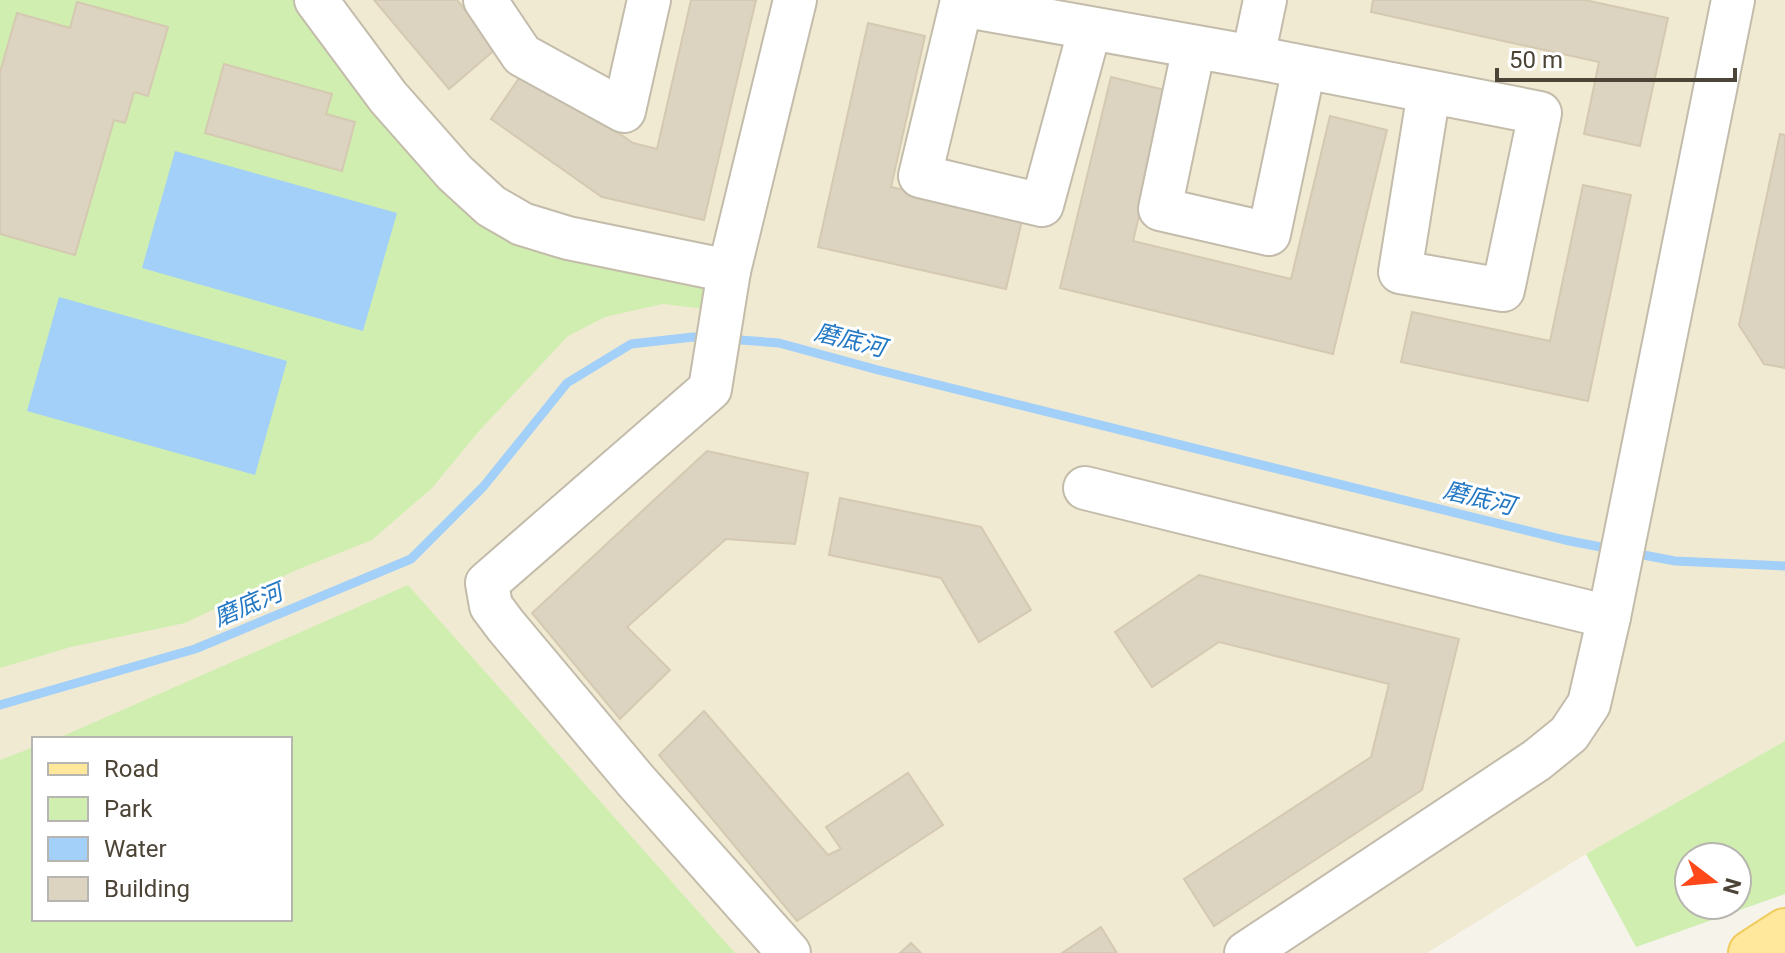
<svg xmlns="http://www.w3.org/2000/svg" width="1785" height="953" font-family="Roboto,'Noto Sans SC',sans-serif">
<rect width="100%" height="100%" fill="#f6f3ea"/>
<path fill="#f1ead3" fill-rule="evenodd" d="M 0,0 L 1785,0 L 1785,741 L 1586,854 L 1427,953 L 0,953 ZM 34,739 L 290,739 L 290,919 L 34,919 Z"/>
<g fill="#cfeeb0" fill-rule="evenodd">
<polygon points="0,0 316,0 491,206 710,267 705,309 663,304 605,317 568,336 480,430 432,488 372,540 299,569 185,623 71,647 0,668"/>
<polygon points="408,585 735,953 0,953 0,760 34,747 34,919 290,919 290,739 56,739"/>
<path d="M 1785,741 L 1785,894 L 1636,947 L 1586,854 ZM 1737,857 L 1737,905 L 1689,905 L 1689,857 Z"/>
</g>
<g fill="#a2d0f8">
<polygon points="175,151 397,213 363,331 142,268"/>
<polygon points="59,297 287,361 255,475 27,411"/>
</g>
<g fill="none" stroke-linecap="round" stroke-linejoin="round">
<g stroke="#a2d0f8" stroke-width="9">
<polyline points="727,339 779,343 878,370 1565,540 1611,549"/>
<polyline points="1633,553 1675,561 1785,566"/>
<polyline points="0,705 195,649 411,559 483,487 567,383 631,344 693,337 708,338"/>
</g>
</g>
<g fill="#dcd3c1" stroke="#d5c9b1" stroke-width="2">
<polygon points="374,0 457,0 497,48 449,89"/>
<polygon points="691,0 756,0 704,220 602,197 491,119 526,68 633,143 657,149"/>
<polygon points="1373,0 1585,0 1668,18 1640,146 1584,134 1599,62 1371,12"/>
<polygon points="77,2 168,27 148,96 134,92 125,123 114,120 75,255 0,234 0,72 17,13 70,28"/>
<polygon points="868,23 925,36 891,187 1023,216 1006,289 818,247"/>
<polygon points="224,64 332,94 326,114 355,122 342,171 205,133"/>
<polygon points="1111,77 1169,91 1133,241 1291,279 1330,116 1387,130 1333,354 1060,288"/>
<polygon points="1780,134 1785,135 1785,368 1764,364 1739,325"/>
<polygon points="1583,185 1631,195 1588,401 1401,362 1412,312 1550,341"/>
<polygon points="707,451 808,473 795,544 726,539 627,627 670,670 620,719 532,613"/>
<polygon points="840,498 981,527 1031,610 979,642 941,578 829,555"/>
<polygon points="1199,575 1459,639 1422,790 1214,926 1184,879 1371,757 1389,684 1219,642 1152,687 1115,632"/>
<polygon points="704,711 828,855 841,849 826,827 908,773 943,825 797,921 659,755"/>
<polygon points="1101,927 1117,953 1062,953"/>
<polygon points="911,943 921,953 900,953"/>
</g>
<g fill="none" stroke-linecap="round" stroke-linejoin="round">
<g stroke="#c3bcab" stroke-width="46">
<g id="minor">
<polyline points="316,0 388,97 455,173 491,206 522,224 568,238 729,271"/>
<polyline points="485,0 522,55 624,111 649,0"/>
<polyline points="1090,28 1042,205 920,176 961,5 1253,57 1540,113 1503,290 1400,272 1429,92"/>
<polyline points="1194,47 1160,209 1269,234 1304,68"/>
<polyline points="1253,57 1265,0"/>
<polyline points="1085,488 1609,617"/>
<polyline points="789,953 636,781 506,626 491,606 487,583 710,389 729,271 795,0"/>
<polyline points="1246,953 1537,760 1569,734 1589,704 1609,617 1733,0"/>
</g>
</g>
<g stroke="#f0cc5f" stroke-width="48">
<polyline id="major" points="1751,953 1785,931"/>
</g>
<use href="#minor" stroke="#fff" stroke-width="42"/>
<use href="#major" stroke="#ffe89b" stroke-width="44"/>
</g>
<g text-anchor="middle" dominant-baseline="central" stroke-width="6" stroke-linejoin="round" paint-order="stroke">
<g font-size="24" font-style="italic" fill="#2378c4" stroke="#fff">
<text transform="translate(850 340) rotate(14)">磨底河</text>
<text transform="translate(1479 498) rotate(14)">磨底河</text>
<text transform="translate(248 605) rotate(-23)">磨底河</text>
</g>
</g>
<rect x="32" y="737" width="260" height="184" fill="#ffffff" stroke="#b7b5af" stroke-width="2"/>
<rect x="48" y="763" width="40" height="12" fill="#ffe89b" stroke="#b7b5af" stroke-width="2"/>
<text x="104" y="777" font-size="24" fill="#4c4537">Road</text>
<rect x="48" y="797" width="40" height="24" fill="#cfeeb0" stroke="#b7b5af" stroke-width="2"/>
<text x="104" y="817" font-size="24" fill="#4c4537">Park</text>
<rect x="48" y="837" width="40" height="24" fill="#a2d0f8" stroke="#b7b5af" stroke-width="2"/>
<text x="104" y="857" font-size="24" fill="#4c4537">Water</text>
<rect x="48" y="877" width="40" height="24" fill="#dcd3c1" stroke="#b7b5af" stroke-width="2"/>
<text x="104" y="897" font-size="24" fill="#4c4537">Building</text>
<g transform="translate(1713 881) rotate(106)"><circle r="38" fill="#ffffff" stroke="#b7b5af" stroke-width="2"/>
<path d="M0-6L14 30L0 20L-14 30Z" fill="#ff4819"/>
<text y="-12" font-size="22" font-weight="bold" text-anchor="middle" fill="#4c4537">N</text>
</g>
<path d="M1497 68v12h238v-12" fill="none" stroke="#4c4537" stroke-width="4"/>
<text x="1509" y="68" font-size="24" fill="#4c4537" stroke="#ffffff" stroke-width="6" paint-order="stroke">50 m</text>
</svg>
